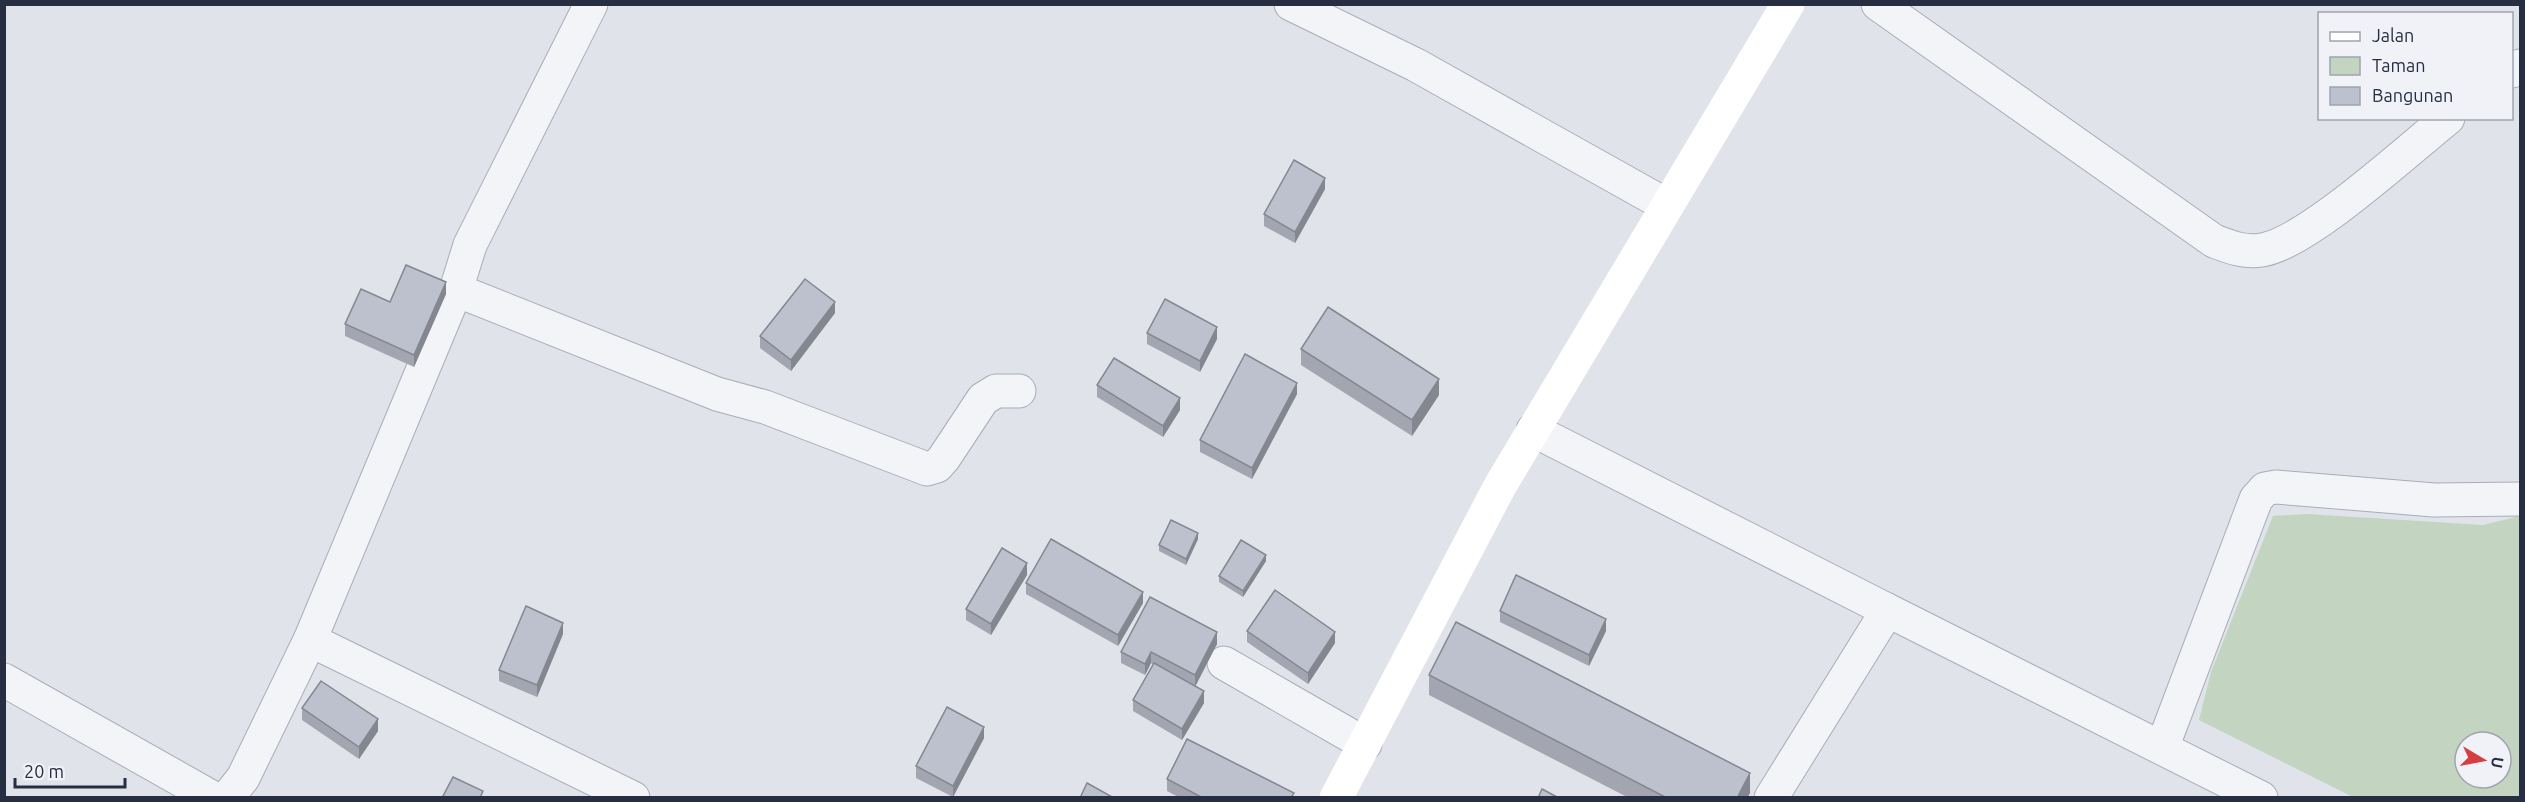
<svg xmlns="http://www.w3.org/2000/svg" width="2525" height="802" font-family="Ubuntu,sans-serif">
<rect width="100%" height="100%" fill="#e0e3ea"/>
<path fill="#c3d4c0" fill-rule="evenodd" d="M 2307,514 L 2483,525 L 2520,516 L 2520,797 L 2353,797 L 2199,720 L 2211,672 L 2273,516 ZM 2465,742 L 2501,742 L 2501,778 L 2465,778 Z"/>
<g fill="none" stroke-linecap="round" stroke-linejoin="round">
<g stroke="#a8adb8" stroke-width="35">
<g id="street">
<polyline points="1291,4 1416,65 1666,205"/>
<path d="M 1878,4 L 2214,241 C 2230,247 2244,253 2262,250 C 2307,243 2408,150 2448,118"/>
<polyline points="2512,71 2520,66"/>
<polyline points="456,290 717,394 765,407 927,469 937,466 944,458 983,399 996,391 1019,391"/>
<polyline points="1533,430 1885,609 1879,624 1771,798"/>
<polyline points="1885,609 2261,798"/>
<polyline points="310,640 633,798"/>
<polyline points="1224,663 1365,744"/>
<polyline points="4,680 213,798"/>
<polyline points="2162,748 2256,499 2265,489 2276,487 2434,500 2520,499"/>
<polyline points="227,798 243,778 310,640 456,290 470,245 591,4"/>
</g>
</g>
<use href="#street" stroke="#f3f4f8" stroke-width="33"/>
<polyline stroke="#fff" stroke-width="33" points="1336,798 1500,486 1788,4"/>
</g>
<g fill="#a3a6b0">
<polygon points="1325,189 1295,243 1264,226 1264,214"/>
<polygon points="446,294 414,367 345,336 345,324 390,302"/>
<polygon points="835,313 791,371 760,348 760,336"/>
<polygon points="1147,333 1217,339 1200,372 1147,344"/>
<polygon points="1301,349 1439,395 1412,436 1301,365"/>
<polygon points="1097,385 1180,410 1163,437 1097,397"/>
<polygon points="1297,394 1252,479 1200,452 1200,440"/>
<polygon points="1198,539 1186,565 1159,551 1159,545"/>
<polygon points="1266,561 1243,597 1219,582 1219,576"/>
<polygon points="1027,575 991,635 966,620 966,609"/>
<polygon points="1026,583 1143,603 1118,646 1026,594"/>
<polygon points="1500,611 1606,631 1589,666 1500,622"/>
<polygon points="1247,631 1335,643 1308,684 1247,642"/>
<polygon points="563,634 537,697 499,681 499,670"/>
<polygon points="1217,644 1195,686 1204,703 1182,740 1133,711 1133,700 1153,665 1151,663 1145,675 1121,663 1121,652"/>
<polygon points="1429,675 1750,793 1747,798 1629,798 1429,695"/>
<polygon points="302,708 378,731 359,759 302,720"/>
<polygon points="984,738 953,797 916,778 916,766"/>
<polygon points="1167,779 1291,798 1180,798 1167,791"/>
</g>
<g fill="#848790">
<polygon points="1325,178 1325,189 1295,243 1295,232"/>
<polygon points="446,282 446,294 414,367 414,355"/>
<polygon points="835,302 835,313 791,371 791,360"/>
<polygon points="1217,327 1217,339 1200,372 1200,361"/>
<polygon points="1439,379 1439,395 1412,436 1412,420"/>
<polygon points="1297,383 1297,394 1252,479 1252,468"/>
<polygon points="1180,398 1180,410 1163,437 1163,426"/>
<polygon points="1198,533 1198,539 1186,565 1186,559"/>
<polygon points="1266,555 1266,561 1243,597 1243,591"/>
<polygon points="1027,563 1027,575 991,635 991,624"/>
<polygon points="1143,592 1143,603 1118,646 1118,635"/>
<polygon points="1606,619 1606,631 1589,666 1589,655"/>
<polygon points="563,623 563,634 537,697 537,685"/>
<polygon points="1217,632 1217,644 1195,687 1195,675"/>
<polygon points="1335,632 1335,643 1308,684 1308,673"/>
<polygon points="1151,652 1151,663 1145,675 1145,664"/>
<polygon points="1204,691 1204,703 1182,740 1182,729"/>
<polygon points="378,719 378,731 359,759 359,747"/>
<polygon points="984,727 984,738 953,797 953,786"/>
<polygon points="1750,773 1750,793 1747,798 1737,798"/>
</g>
<g fill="#bdc1cd" stroke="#848790" stroke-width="1.5">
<polygon points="1294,160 1325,178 1295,232 1264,214"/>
<polygon points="406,265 446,282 414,355 345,324 361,289 390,302"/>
<polygon points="805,279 835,302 791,360 760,336"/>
<polygon points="1165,299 1217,327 1200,361 1147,333"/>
<polygon points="1328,307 1439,379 1412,420 1301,349"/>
<polygon points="1245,354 1297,383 1252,468 1200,440"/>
<polygon points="1114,358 1180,398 1163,426 1097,385"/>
<polygon points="1171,520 1198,533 1186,559 1159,545"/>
<polygon points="1051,539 1143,592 1118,635 1026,583"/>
<polygon points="1241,540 1266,555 1243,591 1219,576"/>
<polygon points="1002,548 1027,563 991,624 966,609"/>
<polygon points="1516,575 1606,619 1589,655 1500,611"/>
<polygon points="1275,590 1335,632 1308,673 1247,631"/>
<polygon points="1150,597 1217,632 1195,675 1151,652 1145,664 1121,652"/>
<polygon points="526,606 563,623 537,685 499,670"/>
<polygon points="1456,622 1750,773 1737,798 1667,798 1429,675"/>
<polygon points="1154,663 1204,691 1182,729 1133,700"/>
<polygon points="321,681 378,719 359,747 302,708"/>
<polygon points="947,707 984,727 953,786 916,766"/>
<polygon points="1187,739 1294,793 1291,798 1203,798 1167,779"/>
<polygon points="453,777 483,791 480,798 442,798"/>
<polygon points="1087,783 1114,798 1080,798"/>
<polygon points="1542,789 1559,798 1538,798"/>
</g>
<rect width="2525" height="802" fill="none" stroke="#272e42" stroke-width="12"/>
<rect x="2318" y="12" width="195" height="108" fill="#f0f2f7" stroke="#a0a4af" stroke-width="1.5"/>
<rect x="2330" y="32" width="30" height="9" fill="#ffffff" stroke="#a0a4af" stroke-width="1.5"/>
<text x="2372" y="42" font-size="18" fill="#272e42">Jalan</text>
<rect x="2330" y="57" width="30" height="18" fill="#c3d4c0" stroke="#a0a4af" stroke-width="1.5"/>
<text x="2372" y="72" font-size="18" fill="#272e42">Taman</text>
<rect x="2330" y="87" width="30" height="18" fill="#bdc1cd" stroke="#a0a4af" stroke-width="1.5"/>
<text x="2372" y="102" font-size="18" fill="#272e42">Bangunan</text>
<g transform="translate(2483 760) rotate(100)"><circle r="28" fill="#f0f2f7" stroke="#a0a4af" stroke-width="1.5"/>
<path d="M0-4.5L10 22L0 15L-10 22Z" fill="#d63e42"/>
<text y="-9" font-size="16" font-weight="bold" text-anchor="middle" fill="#272e42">U</text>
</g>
<path d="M15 778v9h110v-9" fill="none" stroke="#272e42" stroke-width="3"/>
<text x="24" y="778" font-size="18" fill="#272e42" stroke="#f0f2f7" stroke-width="4.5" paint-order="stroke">20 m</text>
</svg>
